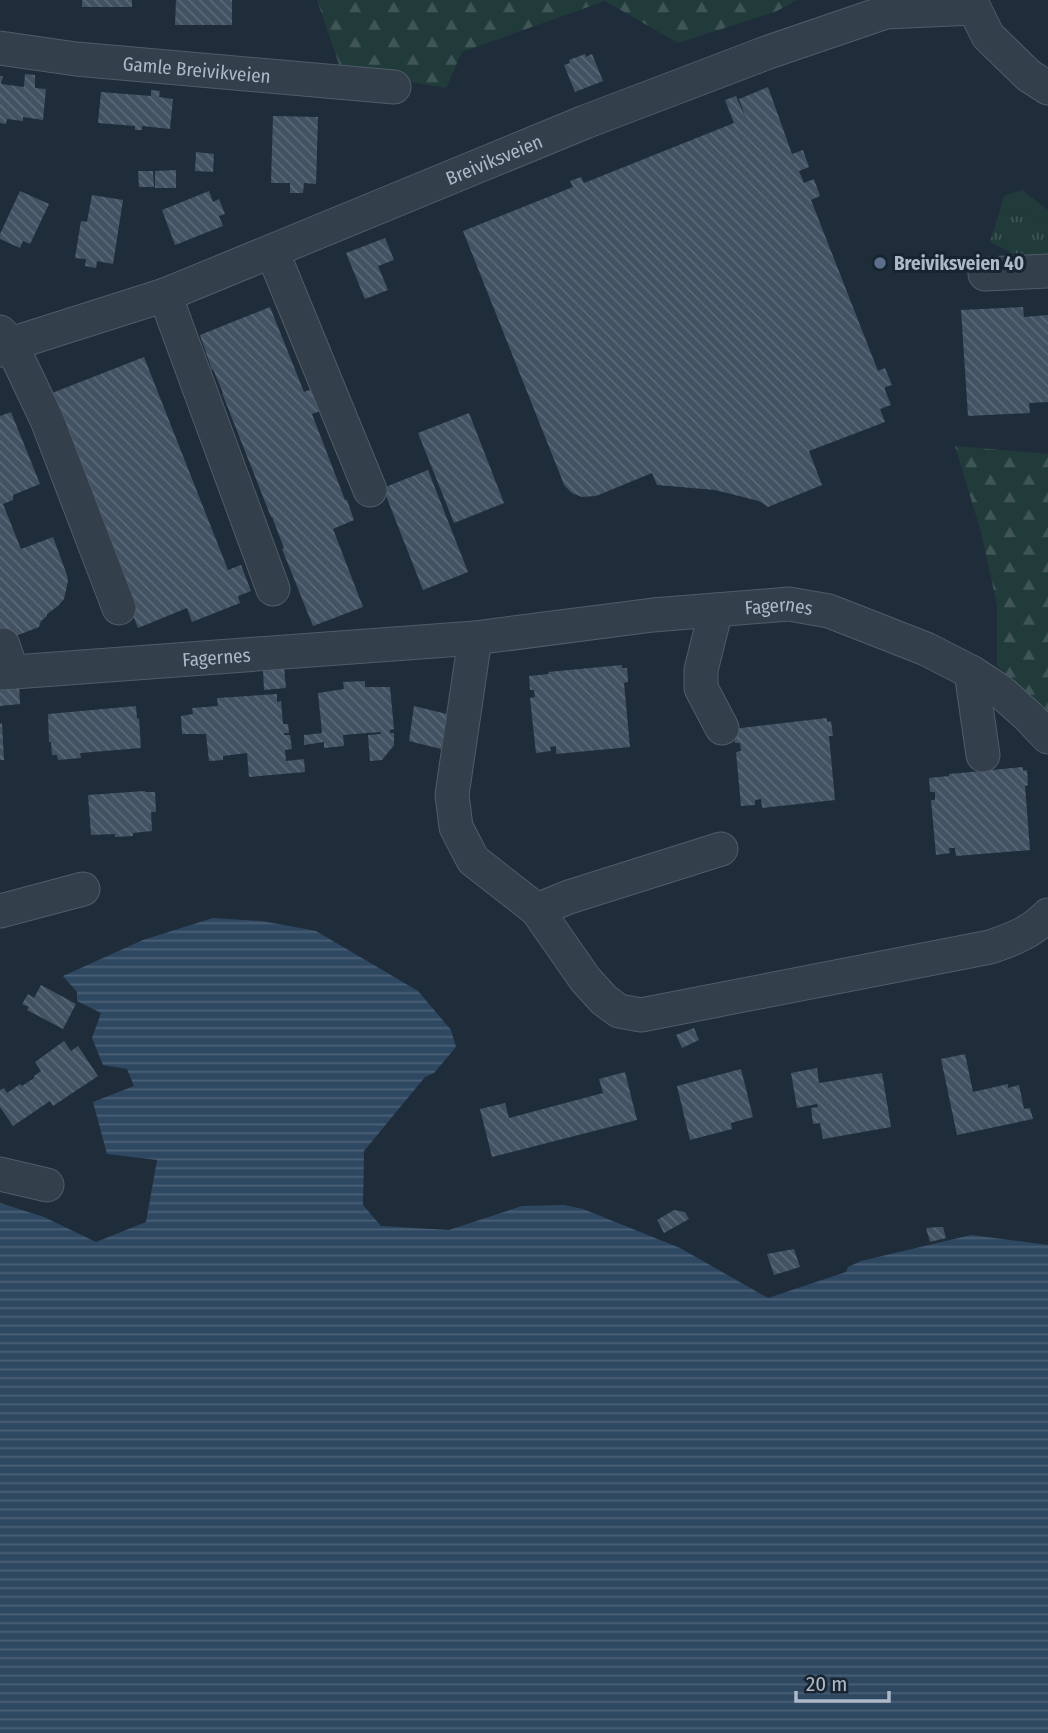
<svg xmlns="http://www.w3.org/2000/svg" width="1048" height="1733" font-family="'Fira Sans Condensed',sans-serif">
<defs>
<pattern id="forest-firs" width="22" height="20" patternUnits="userSpaceOnUse" patternTransform="scale(1.75)"><rect width="22" height="20" fill="#213b3b"/><path d="M5 1l3.5 6h-7zM16 11l3.5 6h-7z" fill="#3f5556"/></pattern>
<pattern id="park-tufts" width="24" height="20" patternUnits="userSpaceOnUse" patternTransform="scale(1.75)"><rect width="24" height="20" fill="#213b3b"/><path d="M3 7l-1-3M5 7V3M7 7l1-3M15 17l-1-3M17 17v-4M19 17l1-3" fill="none" stroke="#3f5556"/></pattern>
<pattern id="water-rules" width="6" height="5" patternUnits="userSpaceOnUse" patternTransform="scale(1.75)"><rect width="6" height="5" fill="#2f4861"/><path d="M0 2.5h6" fill="none" stroke="#4a6076"/></pattern>
<pattern id="building-back-hatch" width="6" height="6" patternUnits="userSpaceOnUse" patternTransform="scale(1.75)"><rect width="6" height="6" fill="#425262"/><path d="M-1 5l2 2M0 0l6 6M5-1l2 2" fill="none" stroke="#5b6977"/></pattern>
</defs>
<rect width="100%" height="100%" fill="#1f2d3a"/>
<polygon fill="#213b3b" points="1022,190 1048,210 1048,223 1020,212 1016,217 1000,210 1004,196"/>
<g fill="url(#forest-firs)">
<polygon points="317,0 797,0 777,11 678,43 605,1 462,52 446,88 341,70"/>
<polygon points="955,446 1048,454 1048,716 997,666 997,605 981,532"/>
</g>
<polygon fill="url(#park-tufts)" points="1000,210 1016,217 1020,212 1048,223 1048,264 1035,264 990,242"/>
<polygon fill="url(#water-rules)" points="213,918 262,921 316,931 418,991 451,1030 456,1047 434,1073 425,1077 364,1151 363,1205 381,1226 449,1230 522,1206 564,1205 583,1209 680,1248 768,1298 846,1272 848,1267 861,1261 971,1235 1048,1245 1048,1733 0,1733 0,1203 44,1217 96,1242 146,1222 157,1160 107,1154 93,1102 134,1086 127,1069 103,1065 92,1038 101,1013 77,1001 77,992 63,976 143,940"/>
<g fill="url(#building-back-hatch)">
<rect x="82" y="0" width="50" height="7"/>
<polygon points="176,0 232,0 232,25 175,25"/>
<polygon points="585,54 586,57 592,54 603,81 575,92 564,65 570,63 569,60"/>
<polygon points="25,74 35,75 35,88 46,89 43,120 23,117 23,121 7,119 6,124 0,123 0,76 3,76 1,84 24,87"/>
<polygon points="768,87 792,154 803,150 809,167 799,171 804,183 814,179 815,182 820,196 811,200 878,371 885,368 892,385 885,387 885,390 891,405 880,409 885,422 809,451 822,485 768,507 759,501 715,490 657,485 652,473 596,496 582,497 572,493 564,485 561,477 463,231 573,187 570,181 581,177 584,183 734,123 725,100 736,96 746,119 739,99"/>
<polygon points="151,90 160,91 159,97 173,99 170,129 142,126 142,130 135,130 135,126 98,123 101,92 151,96"/>
<polygon points="273,116 318,117 316,184 304,183 303,193 290,193 290,183 271,183"/>
<polygon points="196,152 214,154 213,172 195,171"/>
<polygon points="176,170 176,188 155,188 155,171"/>
<polygon points="138,171 153,171 154,187 139,187"/>
<polygon points="20,191 49,204 30,244 23,241 20,248 0,239 0,234"/>
<polygon points="209,191 213,202 219,199 225,214 219,216 223,226 175,245 162,210"/>
<polygon points="92,195 123,200 113,264 97,261 96,268 85,266 86,259 75,258 81,221 87,222"/>
<polygon points="385,238 394,260 378,266 388,290 365,299 346,253"/>
<polygon points="270,307 304,392 317,387 325,409 312,414 345,500 347,500 354,520 333,529 363,607 313,626 282,549 284,548 272,517 271,517 222,393 223,393 213,369 212,370 200,335"/>
<polygon points="1023,307 1024,317 1048,315 1048,402 1029,403 1030,413 968,416 961,310"/>
<polygon points="144,357 228,570 241,565 251,591 238,596 240,603 192,622 187,608 138,628 47,395"/>
<polygon points="11,412 40,484 13,495 13,500 3,504 21,549 53,537 67,575 68,581 64,599 58,606 47,614 47,616 41,621 39,627 0,642 0,416"/>
<polygon points="469,413 504,503 454,523 418,433"/>
<polygon points="428,470 468,572 423,590 383,488"/>
<polygon points="622,665 622,668 627,668 628,682 624,683 630,747 556,754 556,746 550,747 551,751 536,753 530,698 535,697 534,690 530,690 529,676 549,674 548,672"/>
<polygon points="284,667 286,688 264,690 263,669"/>
<polygon points="365,681 365,687 390,687 394,729 390,730 390,733 394,733 394,745 382,760 370,761 368,735 381,734 380,732 343,735 344,746 324,748 324,742 304,745 304,735 322,733 318,693 344,689 343,682"/>
<polygon points="19,685 20,704 0,706 0,687"/>
<polygon points="277,694 277,702 281,701 283,724 288,724 289,733 284,733 284,735 290,735 292,749 285,750 286,761 304,759 305,772 249,777 247,753 223,756 223,760 209,761 206,734 182,734 181,716 193,714 192,708 218,706 217,698"/>
<polygon points="136,706 137,719 139,718 141,748 80,753 81,758 58,760 57,755 52,755 51,742 49,742 48,714"/>
<polygon points="414,706 447,714 441,749 409,741"/>
<polygon points="827,718 827,722 831,721 833,736 829,736 835,800 762,808 761,799 755,800 755,805 741,806 736,752 741,751 740,743 735,743 733,729"/>
<polygon points="2,723 4,760 0,760 0,724"/>
<polygon points="1023,767 1023,771 1027,770 1028,785 1025,786 1030,850 956,856 955,848 949,848 950,853 936,855 931,800 935,800 935,792 930,792 929,778 949,776 949,774"/>
<polygon points="145,791 145,792 155,792 156,812 151,812 152,831 133,833 133,836 115,837 115,834 91,835 88,795"/>
<polygon points="41,985 76,1004 63,1029 27,1010 29,1007 22,1004 28,994 34,998"/>
<polygon points="694,1028 699,1040 682,1048 676,1035"/>
<polygon points="64,1041 71,1051 78,1046 98,1076 53,1106 50,1101 13,1126 0,1107 0,1090 4,1088 7,1093 20,1084 22,1086 34,1078 34,1076 41,1071 35,1062"/>
<polygon points="965,1054 973,1092 1008,1084 1008,1088 1019,1085 1024,1109 1030,1108 1033,1119 957,1135 941,1059"/>
<polygon points="817,1068 819,1083 882,1073 891,1127 823,1139 820,1123 813,1124 811,1108 818,1107 817,1104 797,1108 791,1073"/>
<polygon points="741,1069 753,1117 731,1123 732,1129 690,1140 677,1086"/>
<polygon points="625,1072 637,1120 492,1157 480,1109 505,1103 509,1118 603,1093 599,1079"/>
<polygon points="674,1210 685,1212 689,1219 664,1233 657,1220"/>
<polygon points="938,1227 943,1227 946,1238 930,1242 926,1228"/>
<polygon points="794,1249 800,1267 774,1275 767,1254"/>
</g>
<g fill="none" stroke-linecap="round" stroke-linejoin="round">
<g stroke="#505c68" stroke-width="35">
<g id="minor">
<polyline points="974,8 988,36 1028,75 1048,88"/>
<path id="s1" d="M 0,48 L 76,59 L 394,87"/>
<polyline points="272,251 370,490"/>
<polyline points="985,274 1048,271"/>
<polyline points="165,295 273,589"/>
<polyline points="0,332 11,344 47,420 119,608"/>
<path id="s2" d="M 0,350 L 11,344 L 165,295 L 585,122 L 766,53 L 886,12 L 974,8"/>
<polyline points="716,610 701,670 701,688 722,728"/>
<path d="M 475,638 L 452,795 L 456,827 L 473,860 L 537,910 L 585,979 L 604,1000 L 619,1011 L 641,1015 L 990,947 C 1013,939 1030,933 1048,915"/>
<polyline points="3,645 12,672"/>
<polyline points="971,672 983,755"/>
<path id="s3" d="M 0,673 L 475,638 L 653,615 L 789,604 L 829,611 L 926,649 L 971,672 L 1000,691 L 1028,716 L 1048,737"/>
<polyline points="537,910 569,897 721,849"/>
<polyline points="0,911 83,889"/>
<polyline points="0,1174 47,1185"/>
</g>
</g>
<use href="#minor" stroke="#333f4b" stroke-width="33"/>
</g>
<circle fill="#5c6f8a" stroke="#18242f" stroke-width="2.5" cx="880" cy="263" r="7"/>
<g text-anchor="middle" dominant-baseline="central" stroke-width="6" stroke-linejoin="round" paint-order="stroke">
<g font-size="19" fill="#adb9c7" stroke="#18242f">
<text stroke="none"><textPath href="#s1" startOffset="198">Gamle Breivikveien</textPath></text>
<text stroke="none"><textPath href="#s2" startOffset="530">Breiviksveien</textPath></text>
<text stroke="none"><textPath href="#s3" startOffset="782">Fagernes</textPath></text>
<text stroke="none"><textPath href="#s3" startOffset="217">Fagernes</textPath></text>
</g>
<g font-size="19" font-weight="bold" fill="#adb9c7" stroke="#18242f" text-anchor="start">
<text x="894" y="263">Breiviksveien 40</text>
</g>
</g>
<path d="M796 1691v10h93v-10" fill="none" stroke="#adb9c7" stroke-width="3.5"/>
<text x="806" y="1691" font-size="21" fill="#adb9c7" stroke="#18242f" stroke-width="5" paint-order="stroke">20 m</text>
</svg>
